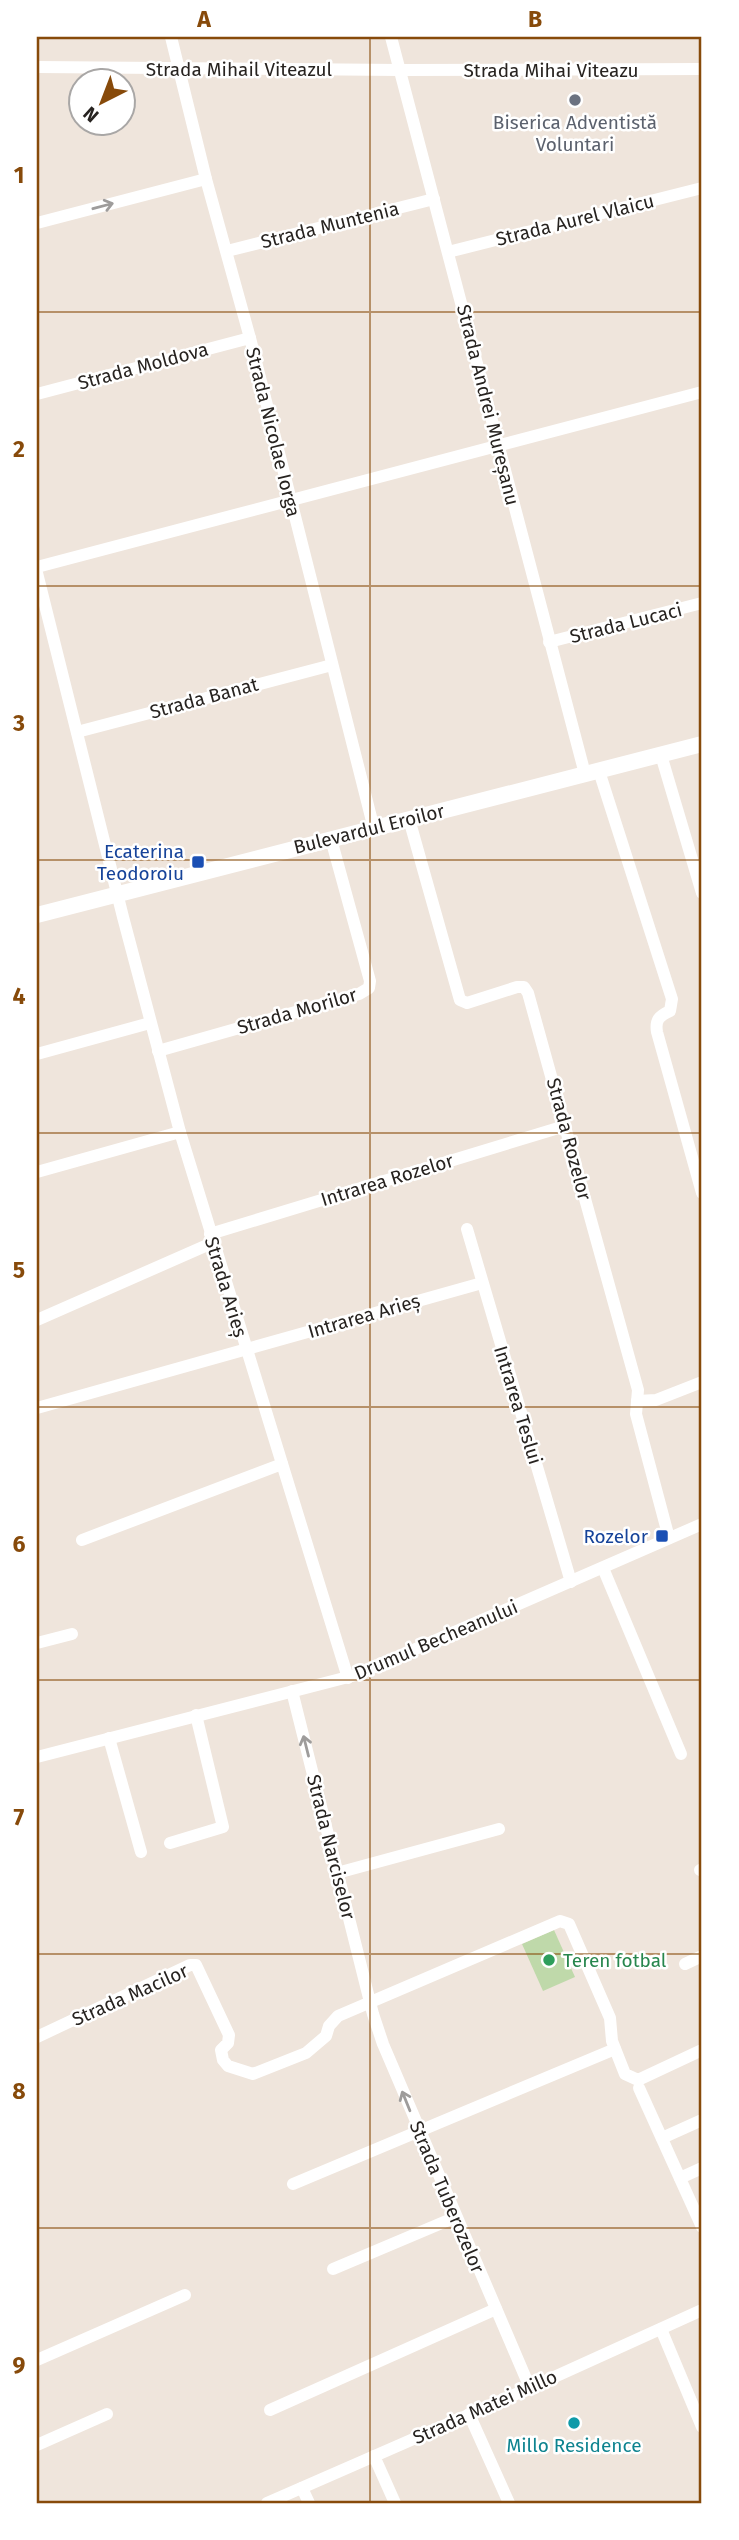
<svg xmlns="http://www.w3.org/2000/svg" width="739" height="2540" font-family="'Fira Sans',sans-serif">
<rect width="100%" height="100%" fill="#efe5dc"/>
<polygon fill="#bfd9aa" points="554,1930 575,1977 543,1991 522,1944"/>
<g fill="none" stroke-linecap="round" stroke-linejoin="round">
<g stroke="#fff" stroke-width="12">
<polyline points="171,37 206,179 250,338 374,829"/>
<polyline points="391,37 585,774"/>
<polyline points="37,67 400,70 702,69"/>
<polyline points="37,223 206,179"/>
<polyline points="227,251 434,199"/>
<polyline points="448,252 702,188"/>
<polyline points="37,394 250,338"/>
<polyline points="37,567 702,392"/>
<polyline points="37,573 123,917 180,1132 348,1678"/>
<polyline points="549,642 702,603"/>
<polyline points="77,732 332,665"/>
<polyline points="661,755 702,893"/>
<path d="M 599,771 L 672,999 L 670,1011 C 659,1016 655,1020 657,1032 L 702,1193"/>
<polyline points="409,819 460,1000 467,1003 517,987 524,987 528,993 638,1390 636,1414 669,1538"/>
<polyline points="158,1051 359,994 369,988 370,981 331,839"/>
<polyline points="37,1054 150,1023"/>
<polyline points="37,1172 180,1132"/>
<polyline points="467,1229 571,1582"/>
<polyline points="210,1234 565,1126"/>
<polyline points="37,1320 212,1243"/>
<polyline points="637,1401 656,1400 702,1382"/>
<polyline points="37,1408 482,1283"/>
<polyline points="82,1540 282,1464"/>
<polyline points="603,1568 681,1754"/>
<polyline points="37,1643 72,1634"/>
<polyline points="292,1691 373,2014 383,2044 530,2388"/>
<polyline points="109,1738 141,1852"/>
<polyline points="37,1757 356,1675 702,1524"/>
<polyline points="170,1843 223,1827 196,1715"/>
<polyline points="700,1870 702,1869"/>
<polyline points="337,1873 499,1829"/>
<polyline points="685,1964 702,1956"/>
<polyline points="37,2037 190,1965 196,1965 229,2035 228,2043 221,2050 223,2060 228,2066 253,2074 306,2053 326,2036 329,2026 338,2016 560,1921 569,1924 610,2018 612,2041 625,2074 638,2080 702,2050"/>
<polyline points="639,2088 702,2227"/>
<polyline points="662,2138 702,2120"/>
<polyline points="680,2178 702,2168"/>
<polyline points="293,2184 615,2049"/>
<polyline points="333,2269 456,2217"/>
<polyline points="661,2329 702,2427"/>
<polyline points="37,2360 185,2295"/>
<polyline points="270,2410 496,2309"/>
<polyline points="469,2414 509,2503"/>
<polyline points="37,2445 107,2414"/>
<polyline points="374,2456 395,2503"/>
<polyline points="302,2488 309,2503"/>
<polyline points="267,2503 530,2388 702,2310"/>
</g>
<polyline stroke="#fff" stroke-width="16" points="37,915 702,744"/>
</g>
<defs><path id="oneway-shaft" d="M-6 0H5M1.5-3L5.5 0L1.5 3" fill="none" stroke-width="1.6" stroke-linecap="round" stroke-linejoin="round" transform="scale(1.75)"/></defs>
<g stroke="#9e9c9b">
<use href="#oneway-shaft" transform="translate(103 206) rotate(-15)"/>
<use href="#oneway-shaft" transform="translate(306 1746) rotate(-104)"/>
<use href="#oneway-shaft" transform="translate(406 2101) rotate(-112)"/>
</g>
<path fill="none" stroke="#874a0a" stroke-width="2" stroke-opacity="0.55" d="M 370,37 L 370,2503M 37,312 L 702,312M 37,586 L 702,586M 37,860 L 702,860M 37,1133 L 702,1133M 37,1407 L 702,1407M 37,1680 L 702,1680M 37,1954 L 702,1954M 37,2228 L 702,2228"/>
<circle fill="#6b7280" stroke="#fff" stroke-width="2.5" cx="575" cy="100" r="7"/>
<g fill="#1a4fb4" stroke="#fff" stroke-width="2.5">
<rect x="191" y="855" width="14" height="14" rx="3.5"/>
<rect x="655" y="1529" width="14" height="14" rx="3.5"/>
</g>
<circle fill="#2e9e5b" stroke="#fff" stroke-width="2.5" cx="549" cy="1960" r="7"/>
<circle fill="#0f9aa8" stroke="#fff" stroke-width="2.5" cx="574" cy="2423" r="7"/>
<g text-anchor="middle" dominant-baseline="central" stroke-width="5" stroke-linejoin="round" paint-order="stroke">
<g font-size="19" fill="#272320" stroke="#fff">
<text x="239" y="69">Strada Mihail Viteazul</text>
<text x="551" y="70">Strada Mihai Viteazu</text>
<text transform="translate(575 220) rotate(-14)">Strada Aurel Vlaicu</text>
<text transform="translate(330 225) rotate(-14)">Strada Muntenia</text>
<text transform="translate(143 366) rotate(-15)">Strada Moldova</text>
<text transform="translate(488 405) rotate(76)">Strada Andrei Mureșanu</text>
<text transform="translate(273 432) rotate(76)">Strada Nicolae Iorga</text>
<text transform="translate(626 623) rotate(-14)">Strada Lucaci</text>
<text transform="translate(204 698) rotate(-15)">Strada Banat</text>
<text transform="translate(369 829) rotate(-14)">Bulevardul Eroilor</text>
<text transform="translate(297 1011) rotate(-16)">Strada Morilor</text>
<text transform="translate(569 1139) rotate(75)">Strada Rozelor</text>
<text transform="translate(387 1180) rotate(-17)">Intrarea Rozelor</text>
<text transform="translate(226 1287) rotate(73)">Strada Arieș</text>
<text transform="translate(364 1316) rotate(-16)">Intrarea Arieș</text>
<text transform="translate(518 1405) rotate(73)">Intrarea Teslui</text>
<text transform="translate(436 1640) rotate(-23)">Drumul Becheanului</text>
<text transform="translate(331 1847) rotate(76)">Strada Narciselor</text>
<text transform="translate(130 1995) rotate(-24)">Strada Macilor</text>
<text transform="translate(447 2197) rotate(67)">Strada Tuberozelor</text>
<text transform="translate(485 2407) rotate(-24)">Strada Matei Millo</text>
</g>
<g font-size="19" fill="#5b616d" stroke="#fff">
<text x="575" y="122">Biserica Adventistă<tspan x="575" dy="22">Voluntari</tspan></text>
</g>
<g font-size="19" fill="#164399" stroke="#fff" text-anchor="end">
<text x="184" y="851">Ecaterina<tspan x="184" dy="22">Teodoroiu</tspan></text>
<text x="648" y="1536">Rozelor</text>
</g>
<g font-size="19" fill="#27864d" stroke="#fff" text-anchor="start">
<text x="563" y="1960">Teren fotbal</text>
</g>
<g font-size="19" fill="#0d838f" stroke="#fff">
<text x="574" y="2445">Millo Residence</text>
</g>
</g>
<rect width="739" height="2540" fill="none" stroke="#ffffff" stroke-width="77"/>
<g transform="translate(102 102) rotate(222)"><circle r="33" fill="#ffffff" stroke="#a9a7a6" stroke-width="2"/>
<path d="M0-5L12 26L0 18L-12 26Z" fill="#874a0a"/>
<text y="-10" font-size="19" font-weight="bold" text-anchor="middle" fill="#272320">N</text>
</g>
<rect x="38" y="38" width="662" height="2464" fill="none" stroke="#874a0a" stroke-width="2.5"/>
<g font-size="23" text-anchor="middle" font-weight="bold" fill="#874a0a">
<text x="204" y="27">A</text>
<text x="535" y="27">B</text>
<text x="19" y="183">1</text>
<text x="19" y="457">2</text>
<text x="19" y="731">3</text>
<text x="19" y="1004">4</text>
<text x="19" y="1278">5</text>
<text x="19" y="1552">6</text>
<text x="19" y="1825">7</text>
<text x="19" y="2099">8</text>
<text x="19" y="2373">9</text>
</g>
</svg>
